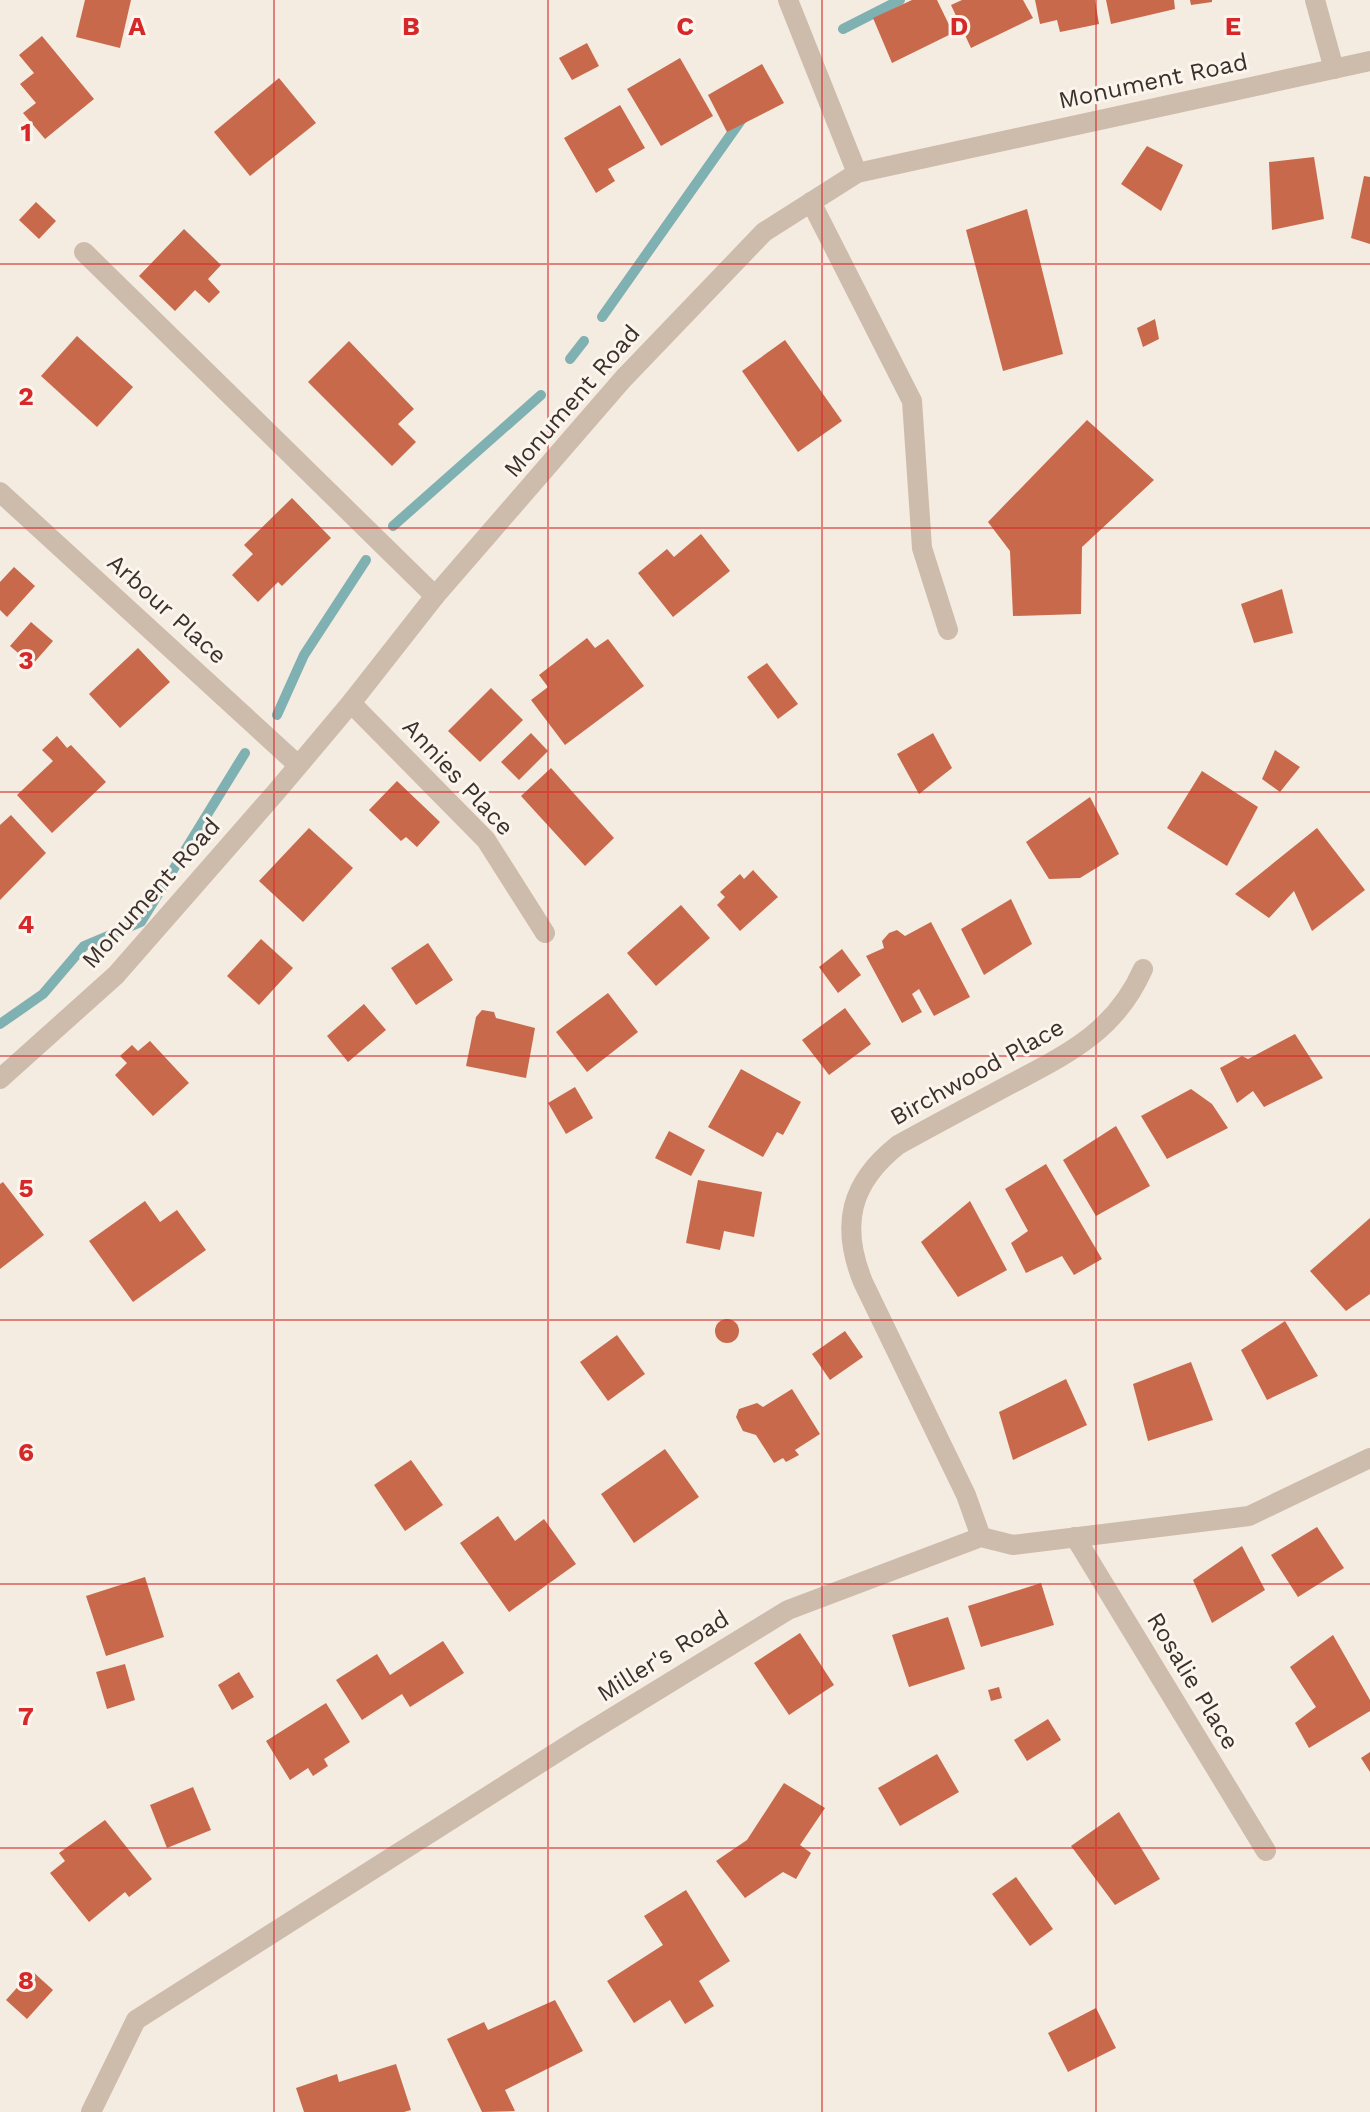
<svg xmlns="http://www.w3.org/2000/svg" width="1370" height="2112" font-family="'Work Sans',sans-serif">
<rect width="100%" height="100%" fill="#f4ebe1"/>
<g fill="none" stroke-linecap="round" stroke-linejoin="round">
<g stroke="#7fb0b2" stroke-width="10">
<polyline points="843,29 900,0"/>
<polyline points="602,317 744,116"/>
<polyline points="570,359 584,341"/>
<polyline points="393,526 541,395"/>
<polyline points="277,715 304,655 366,560"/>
<polyline points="0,1024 43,994 84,946 141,922 245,753"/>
</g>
</g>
<g fill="#c8694b">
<polygon points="85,0 131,0 120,48 76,37"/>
<polygon points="912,0 937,0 953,33 892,63 873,18"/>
<polygon points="962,0 1023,0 1033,18 971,48 951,5"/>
<polygon points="1035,0 1095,0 1099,24 1060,32 1057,20 1040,24"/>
<polygon points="1106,0 1174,0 1175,9 1111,24"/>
<polygon points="1190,0 1212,0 1212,2 1191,5"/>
<polygon points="42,36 94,99 45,139 23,113 36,103 20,84 34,73 19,55"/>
<polygon points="587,43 599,66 572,80 559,58"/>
<polygon points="680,58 713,116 661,146 627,89"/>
<polygon points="762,64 784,103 727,132 708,95"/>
<polygon points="279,78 316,123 250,176 214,132"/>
<polygon points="620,105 645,148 608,169 615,181 596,193 564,138"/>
<polygon points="1147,146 1183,165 1161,211 1121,184"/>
<polygon points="1314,157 1324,219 1272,230 1269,162"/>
<polygon points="1364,176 1370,177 1370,244 1351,238"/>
<polygon points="36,202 56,221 39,239 19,220"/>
<polygon points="1027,209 1063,354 1003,371 966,230"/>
<polygon points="184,229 221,265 208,279 220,292 209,303 195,290 175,311 139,276"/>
<polygon points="1155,319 1159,339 1143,347 1137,328"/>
<polygon points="77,336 133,387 97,427 41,376"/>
<polygon points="785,340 842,421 798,452 742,371"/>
<polygon points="349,341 414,409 398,424 416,442 392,466 308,382"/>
<polygon points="1087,420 1154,480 1082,547 1081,614 1013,616 1010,551 988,522"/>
<polygon points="292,498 331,538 282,586 278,582 258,602 232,575 253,554 244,545"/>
<polygon points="701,534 730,571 673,617 638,573 667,549 674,557"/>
<polygon points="14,567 35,586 7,617 0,610 0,582"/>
<polygon points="1282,589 1293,633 1254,643 1241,604"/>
<polygon points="31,622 53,641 32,665 10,646"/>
<polygon points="587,638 595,648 608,639 644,686 565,745 531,700 548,687 539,675"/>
<polygon points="138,648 170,682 120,728 89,694"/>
<polygon points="767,663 798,704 778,719 747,677"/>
<polygon points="491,688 523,720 480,762 448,731"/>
<polygon points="531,733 548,751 519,780 501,762"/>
<polygon points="933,733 952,768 919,794 897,754"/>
<polygon points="57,736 67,748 71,745 106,782 52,833 17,795 53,761 42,750"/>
<polygon points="1275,750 1300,767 1280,792 1262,779"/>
<polygon points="551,768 614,838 585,866 521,796"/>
<polygon points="1202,771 1258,807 1227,866 1167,828"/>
<polygon points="397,781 440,822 417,847 406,837 401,841 369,810"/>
<polygon points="1090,797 1119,854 1080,878 1049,879 1026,842"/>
<polygon points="11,815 46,853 0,900 0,825"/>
<polygon points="309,828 353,868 303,922 259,881"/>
<polygon points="1317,828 1365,890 1312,931 1294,891 1269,918 1235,894"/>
<polygon points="753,870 778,897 740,931 717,905 725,897 720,892 740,874 744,879"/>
<polygon points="1011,899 1032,944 984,975 961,929"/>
<polygon points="681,905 710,938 656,986 627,953"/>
<polygon points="931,922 970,997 934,1016 919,989 912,994 922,1012 902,1023 866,956 884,948 882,941 889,933 897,930 905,936"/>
<polygon points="261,939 293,968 259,1005 227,976"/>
<polygon points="428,943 453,980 416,1005 391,968"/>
<polygon points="842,949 861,975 838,993 819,967"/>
<polygon points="608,993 638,1032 587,1072 556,1032"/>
<polygon points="364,1004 386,1030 348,1062 327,1036"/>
<polygon points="845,1008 871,1044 829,1075 802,1040"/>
<polygon points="482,1010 494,1012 496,1018 535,1028 526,1078 466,1066 476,1017"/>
<polygon points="1295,1034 1323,1078 1264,1107 1253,1091 1237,1103 1220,1068 1242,1056 1248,1059"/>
<polygon points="150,1041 189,1083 153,1116 115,1075 127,1063 120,1056 132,1045 138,1051"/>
<polygon points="741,1069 801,1102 783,1135 777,1132 763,1157 708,1127"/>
<polygon points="575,1087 593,1118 566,1134 548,1103"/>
<polygon points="1191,1089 1212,1104 1228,1128 1167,1159 1141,1116"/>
<polygon points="1116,1126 1150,1186 1096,1216 1063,1160"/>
<polygon points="669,1131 705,1150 691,1176 655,1158"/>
<polygon points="1046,1164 1102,1259 1074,1275 1062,1256 1026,1273 1011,1243 1028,1231 1005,1189"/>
<polygon points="698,1180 762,1192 754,1237 724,1231 720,1250 686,1243"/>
<polygon points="3,1182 44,1235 0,1269 0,1184"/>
<polygon points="145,1201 160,1222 177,1210 206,1250 133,1302 89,1241"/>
<polygon points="970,1201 1007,1270 958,1297 921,1242"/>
<polygon points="1370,1218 1370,1294 1346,1311 1310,1271"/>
<circle cx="727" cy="1331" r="12"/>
<polygon points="1285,1321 1318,1376 1267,1400 1241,1350"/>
<polygon points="845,1331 863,1357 830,1380 812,1354"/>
<polygon points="617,1335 645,1374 608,1401 580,1362"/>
<polygon points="1191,1362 1213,1420 1148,1441 1133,1384"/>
<polygon points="1066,1379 1087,1425 1013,1460 999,1412"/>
<polygon points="792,1389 820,1434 795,1450 799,1455 786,1462 783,1458 774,1463 756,1435 743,1431 736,1417 739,1409 757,1403 763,1407"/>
<polygon points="665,1449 699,1497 634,1543 601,1494"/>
<polygon points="411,1460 443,1505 405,1531 374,1485"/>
<polygon points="498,1516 515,1541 544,1519 576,1564 509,1612 460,1543"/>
<polygon points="1317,1527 1344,1568 1298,1597 1271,1555"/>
<polygon points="1242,1546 1265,1590 1212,1623 1193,1580"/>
<polygon points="145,1577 164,1637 106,1656 86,1596"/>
<polygon points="1041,1583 1054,1625 981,1647 968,1606"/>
<polygon points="948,1617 965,1669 909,1687 892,1635"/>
<polygon points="800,1633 834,1685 789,1715 754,1663"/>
<polygon points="1333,1635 1370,1700 1370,1711 1309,1748 1295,1723 1316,1707 1290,1667"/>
<polygon points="443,1641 464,1673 410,1707 402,1694 362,1720 336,1680 377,1654 390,1675"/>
<polygon points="125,1664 135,1700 107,1709 96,1672"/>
<polygon points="239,1672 254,1697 232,1710 218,1685"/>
<polygon points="999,1687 1002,1698 991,1701 988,1690"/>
<polygon points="326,1703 350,1742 324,1759 328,1766 313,1776 308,1768 290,1780 266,1741"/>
<polygon points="1048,1719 1061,1740 1027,1761 1014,1740"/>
<polygon points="1370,1752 1370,1772 1361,1758"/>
<polygon points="937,1754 959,1792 900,1826 878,1788"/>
<polygon points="784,1783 825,1808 800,1845 811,1853 796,1879 783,1872 745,1898 716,1861 747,1840"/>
<polygon points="193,1787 211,1830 167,1848 150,1805"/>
<polygon points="1119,1812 1160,1879 1115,1905 1071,1846"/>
<polygon points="105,1820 152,1879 129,1897 125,1892 89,1922 50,1873 65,1861 59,1853"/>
<polygon points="1016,1877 1053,1929 1030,1946 992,1894"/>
<polygon points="686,1890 730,1961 699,1981 714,2006 685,2024 670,2000 634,2023 607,1981 663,1945 644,1916"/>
<polygon points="32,1971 53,1990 27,2019 6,2000"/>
<polygon points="555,2000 583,2051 505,2090 515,2111 482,2112 447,2039 484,2022 488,2030"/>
<polygon points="1096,2008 1116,2048 1068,2072 1048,2033"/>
<polygon points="396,2064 411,2110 404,2112 304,2112 296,2088 337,2074 339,2082"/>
</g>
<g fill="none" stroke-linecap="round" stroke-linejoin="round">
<g stroke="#cdbbac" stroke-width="20">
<polyline points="788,0 857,173"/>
<polyline points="1315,0 1334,69"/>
<polyline points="811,202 912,401 922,548 948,630"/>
<polyline points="84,252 435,596"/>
<polyline points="0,492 298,765"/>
<polyline points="351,703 486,840 545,933"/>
<polyline points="0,1079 116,975 277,791 351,703 435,596 623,379 764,232 857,173 1370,61"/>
<path d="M 981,1537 L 966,1495 L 863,1282 C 840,1225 850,1183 898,1145 C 934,1125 970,1106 1007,1086 C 1065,1055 1115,1033 1143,969"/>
<polyline points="1075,1537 1266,1851"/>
<polyline points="91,2112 136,2020 581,1737 788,1610 981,1537 1013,1545 1249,1516 1370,1458"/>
</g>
</g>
<path fill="none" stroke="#d62828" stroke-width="2" stroke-opacity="0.55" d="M 274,0 L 274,2112M 548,0 L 548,2112M 822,0 L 822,2112M 1096,0 L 1096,2112M 0,264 L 1370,264M 0,528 L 1370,528M 0,792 L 1370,792M 0,1056 L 1370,1056M 0,1320 L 1370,1320M 0,1584 L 1370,1584M 0,1848 L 1370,1848"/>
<g text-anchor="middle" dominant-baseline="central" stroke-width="6" stroke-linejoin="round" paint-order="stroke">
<g font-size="24" fill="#3b302b" stroke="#fbf5ee">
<text transform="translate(1153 81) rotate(-12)">Monument Road</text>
<text transform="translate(572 401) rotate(-49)">Monument Road</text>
<text transform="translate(167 609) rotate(42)">Arbour Place</text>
<text transform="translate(458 777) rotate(47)">Annies Place</text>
<text transform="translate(151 893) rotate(-48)">Monument Road</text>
<text transform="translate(977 1072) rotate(-29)">Birchwood Place</text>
<text transform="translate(663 1656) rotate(-32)">Miller's Road</text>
<text transform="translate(1193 1681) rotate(59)">Rosalie Place</text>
</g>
</g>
<g font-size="26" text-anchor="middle" font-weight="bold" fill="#d62828" stroke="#fbf5ee" stroke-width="6" stroke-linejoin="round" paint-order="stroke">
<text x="137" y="35">A</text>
<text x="411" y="35">B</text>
<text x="685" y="35">C</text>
<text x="959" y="35">D</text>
<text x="1233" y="35">E</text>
<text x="26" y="141">1</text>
<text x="26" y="405">2</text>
<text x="26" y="669">3</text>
<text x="26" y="933">4</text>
<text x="26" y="1197">5</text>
<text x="26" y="1461">6</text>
<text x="26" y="1725">7</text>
<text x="26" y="1989">8</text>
</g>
</svg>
